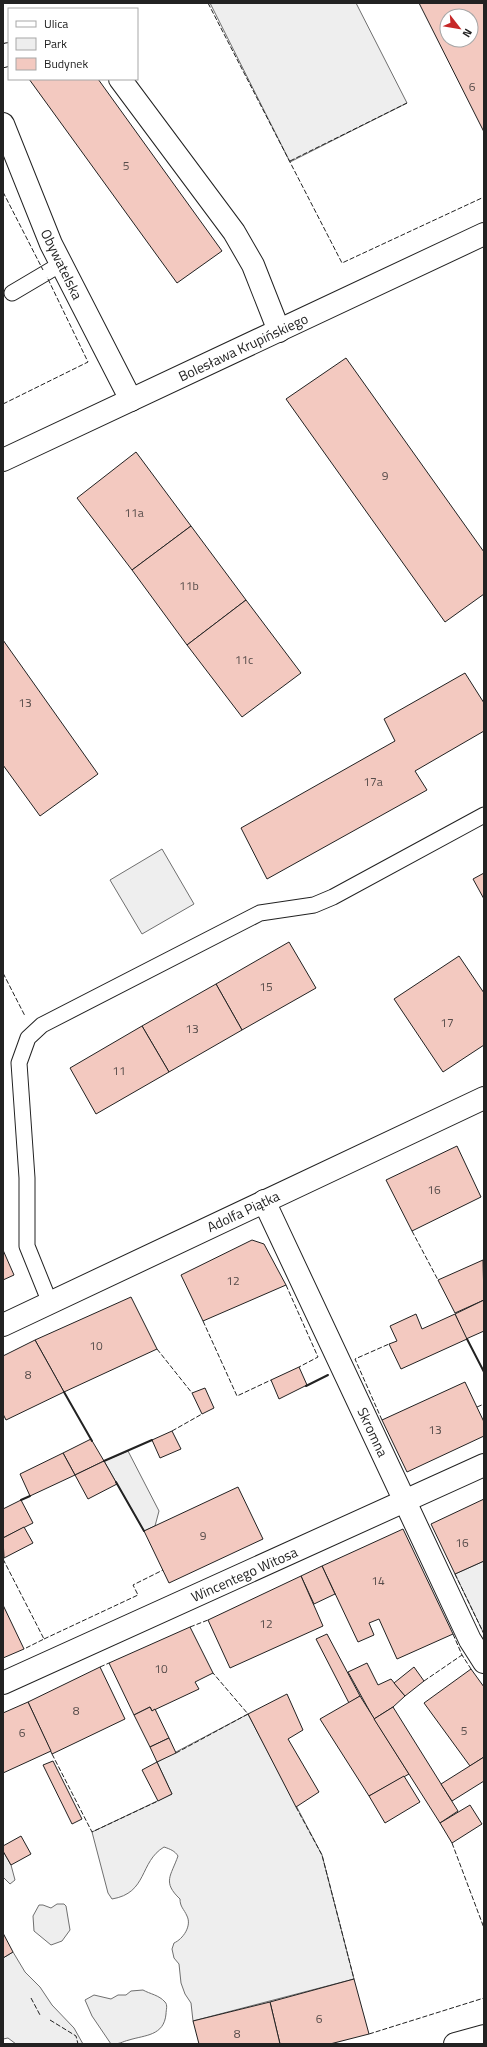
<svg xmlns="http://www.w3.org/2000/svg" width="487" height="2047" font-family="'Titillium Web',sans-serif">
<rect width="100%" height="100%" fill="#fff"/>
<g fill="#eee" stroke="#6f6f6f">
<polygon points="210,3 356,3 407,103 290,162"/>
<polygon points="162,849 194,904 142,934 110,880"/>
<polygon points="128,1451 159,1511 155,1526 144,1531 104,1461"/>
<polygon points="484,1561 484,1634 455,1574"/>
<path d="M 248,1714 L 322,1855 L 354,1979 L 193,2021 L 191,2003 L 185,1994 L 181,1983 L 179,1964 L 174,1958 L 172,1949 L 174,1943 C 183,1939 192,1926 187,1916 C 184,1909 180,1907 180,1899 C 162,1882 171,1876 178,1856 C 175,1851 170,1849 164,1847 C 139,1862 148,1893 112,1899 L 108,1893 L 92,1832 L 172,1794 L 157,1762 Z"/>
<polygon points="3,1851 11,1865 15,1880 10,1884 3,1877"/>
<polygon points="57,1904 64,1904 66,1906 70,1930 62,1941 51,1945 34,1931 33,1916 39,1905 43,1905 51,1908"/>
<polygon points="13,1952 25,1972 40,1987 52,2005 74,2028 83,2044 16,2044 8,2038 3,2039 3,1958"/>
<path d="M 143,1990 C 150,1994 159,1995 165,2002 C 168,2005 166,2010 166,2014 C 164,2036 145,2035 129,2040 C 121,2042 121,2044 111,2044 L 92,2016 L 85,2000 L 94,1995 L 111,1999 L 118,1995 L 126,1995 L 131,1991 Z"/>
</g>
<g fill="#f3c9c0" stroke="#222" fill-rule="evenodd">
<path d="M 419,3 L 484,3 L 484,132 ZM 447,16 L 471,16 L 471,40 L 447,40 Z"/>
<polygon points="29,79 98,79 222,251 177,283"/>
<polygon points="346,358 484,552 484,594 445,622 286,399"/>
<polygon points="136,452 191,526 132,570 77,498"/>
<polygon points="191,526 246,600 187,645 132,570"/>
<polygon points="246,600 301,673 242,717 187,645"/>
<polygon points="3,640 98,774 40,816 3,765"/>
<polygon points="465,673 484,703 484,731 415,771 427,790 267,879 241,828 395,741 384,719"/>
<polygon points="484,873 484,899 473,879"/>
<polygon points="289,942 316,988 242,1030 216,984"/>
<polygon points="459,956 484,993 484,1045 443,1072 394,999"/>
<polygon points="216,984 242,1030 169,1072 142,1026"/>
<polygon points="142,1026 169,1072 96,1114 70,1068"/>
<polygon points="457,1146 481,1197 412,1231 386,1180"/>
<polygon points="252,1240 264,1244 286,1285 203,1321 181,1275"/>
<polygon points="3,1250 14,1275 3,1280"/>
<polygon points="483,1260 484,1300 455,1313 438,1280"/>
<polygon points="131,1297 157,1349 64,1392 35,1340"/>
<polygon points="484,1300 484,1331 466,1339 455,1314"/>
<polygon points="416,1314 422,1329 455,1314 467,1339 401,1369 389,1344 397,1341 390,1326"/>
<polygon points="35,1340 64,1392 6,1420 3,1414 3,1356"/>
<polygon points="299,1367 307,1385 279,1399 271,1380"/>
<polygon points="465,1382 484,1422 484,1436 407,1472 382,1420"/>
<polygon points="205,1388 214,1408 202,1414 192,1393"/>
<polygon points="172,1431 181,1449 160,1458 152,1440"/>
<polygon points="91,1439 104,1461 75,1475 63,1453"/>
<polygon points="63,1453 75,1475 30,1496 20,1474"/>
<polygon points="104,1461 117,1484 88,1499 75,1475"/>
<polygon points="238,1487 263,1539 169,1583 144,1531"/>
<polygon points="484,1499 484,1561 455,1574 431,1524"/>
<polygon points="21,1500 33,1523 3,1538 3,1509"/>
<polygon points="24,1527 33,1543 4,1558 3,1538"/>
<polygon points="403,1529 453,1634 397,1659 379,1619 369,1623 374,1635 358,1642 322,1566"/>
<polygon points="322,1566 335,1594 314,1604 301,1576"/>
<polygon points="301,1576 323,1626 230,1668 208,1620"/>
<polygon points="3,1605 24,1649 3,1658"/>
<polygon points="190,1627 213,1673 195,1682 199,1689 152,1711 150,1707 134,1715 109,1663"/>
<polygon points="327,1634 360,1696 349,1703 316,1639"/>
<polygon points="367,1663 378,1685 391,1679 405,1696 393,1707 374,1719 348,1672"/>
<polygon points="100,1667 125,1719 52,1754 28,1702"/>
<polygon points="414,1667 424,1681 405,1696 394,1683"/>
<polygon points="471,1669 484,1687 484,1757 470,1766 424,1703"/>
<polygon points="287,1694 303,1730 288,1739 319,1792 296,1807 248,1714"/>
<polygon points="360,1696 409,1774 369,1796 320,1719"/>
<polygon points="28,1702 51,1751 3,1773 3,1713"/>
<polygon points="150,1707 152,1711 155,1709 169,1738 150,1747 134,1715"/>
<polygon points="393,1707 458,1811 440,1823 374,1719"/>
<polygon points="169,1738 176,1753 157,1762 150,1747"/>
<polygon points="484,1757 484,1781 452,1801 441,1784"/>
<polygon points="53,1761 82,1819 72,1824 43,1765"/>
<polygon points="157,1762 172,1794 158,1801 142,1770"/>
<polygon points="404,1776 420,1802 385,1823 369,1796"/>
<polygon points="470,1805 482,1824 452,1843 440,1823"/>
<polygon points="21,1836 31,1854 11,1865 3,1851 3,1846"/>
<polygon points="3,1933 13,1952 3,1958"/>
<polygon points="354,1979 369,2034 330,2044 280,2044 270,2002"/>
<polygon points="270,2002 280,2044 199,2044 193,2021"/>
</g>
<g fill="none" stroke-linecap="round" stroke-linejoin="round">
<g stroke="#222" stroke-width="17">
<g id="service">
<polyline points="12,293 61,264"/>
<polyline points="50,1303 27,1246 27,1178 19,1063 28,1038 42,1025 260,913 314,905 333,897 484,815"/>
</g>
</g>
<g stroke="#222" stroke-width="24">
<g id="minor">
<polyline points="3,56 9,54"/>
<polyline points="120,79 234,232 253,265 279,331"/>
<polyline points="3,124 51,244 131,400"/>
<polyline points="3,460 484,234"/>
<polyline points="264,1201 470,1640 484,1662"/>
<polyline points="3,1325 484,1098"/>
<polyline points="3,1683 484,1465"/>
<polyline points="455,2044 484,2036"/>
</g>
</g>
<use href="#service" stroke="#fff" stroke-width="15"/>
<use href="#minor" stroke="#fff" stroke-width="22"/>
<g stroke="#222" stroke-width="1" stroke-dasharray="5 2" stroke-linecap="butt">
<polyline points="208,3 342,263 484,197"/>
<polyline points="290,161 407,103"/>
<polyline points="3,192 43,270"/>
<polyline points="3,404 88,362 47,277"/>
<polyline points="3,973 25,1016"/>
<polyline points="412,1231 438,1280"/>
<polyline points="286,1285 318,1357 299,1367"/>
<polyline points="203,1321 237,1396 271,1380"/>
<polyline points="157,1349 192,1393"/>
<polyline points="477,1407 484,1404"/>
<polyline points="382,1420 355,1359 389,1344"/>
<polyline points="172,1431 202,1414"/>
<polyline points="3,1559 44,1639 24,1649"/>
<polyline points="455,1574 484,1634"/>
<polyline points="190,1627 208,1620"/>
<polyline points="453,1634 462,1655 471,1669"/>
<polyline points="44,1639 138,1595 133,1585 163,1570"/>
<polyline points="100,1667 109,1663"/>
<polyline points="424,1681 462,1655"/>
<polyline points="176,1753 248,1714 213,1673"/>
<polyline points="52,1754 92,1832 158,1801"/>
<polyline points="296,1807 322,1855 354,1979"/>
<polyline points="452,1843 484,1928"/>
<polyline points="31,1998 40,2015"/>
<polyline points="50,2020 76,2036 78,2044"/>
<polyline points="369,2034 484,1998"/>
</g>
<g stroke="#222" stroke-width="2">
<polyline points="467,1339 484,1372"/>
<polyline points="306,1386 328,1375"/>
<polyline points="64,1392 92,1441"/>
<polyline points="104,1461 152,1440"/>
<polyline points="116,1482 144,1531"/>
<polyline points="21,1500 30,1496"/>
</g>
</g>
<g text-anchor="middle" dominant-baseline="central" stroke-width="3" stroke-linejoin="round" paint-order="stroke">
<g font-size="12" fill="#564c4a">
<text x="472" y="86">6</text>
<text x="126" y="165">5</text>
<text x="385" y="475">9</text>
<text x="134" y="512">11a</text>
<text x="189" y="585">11b</text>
<text x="244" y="659">11c</text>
<text x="25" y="702">13</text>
<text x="373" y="781">17a</text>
<text x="266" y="986">15</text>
<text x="447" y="1022">17</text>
<text x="192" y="1028">13</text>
<text x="119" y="1070">11</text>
<text x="434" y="1189">16</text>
<text x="233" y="1280">12</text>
<text x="96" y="1345">10</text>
<text x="28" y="1374">8</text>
<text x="435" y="1429">13</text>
<text x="203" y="1535">9</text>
<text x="462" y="1542">16</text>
<text x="378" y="1580">14</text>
<text x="266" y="1623">12</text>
<text x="161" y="1668">10</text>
<text x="76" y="1710">8</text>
<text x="464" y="1730">5</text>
<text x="22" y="1732">6</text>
<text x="319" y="2018">6</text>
<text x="237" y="2033">8</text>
</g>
<g font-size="14" fill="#222" stroke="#fff">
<text transform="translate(62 264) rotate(64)">Obywatelska</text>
<text transform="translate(243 347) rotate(-25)">Bolesława Krupińskiego</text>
<text transform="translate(243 1211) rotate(-25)">Adolfa Piątka</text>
<text transform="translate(373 1432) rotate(65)">Skromna</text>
<text transform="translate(244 1574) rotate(-24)">Wincentego Witosa</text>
</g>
</g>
<rect width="487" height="2047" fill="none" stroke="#222222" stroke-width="8"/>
<rect x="8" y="8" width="130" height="72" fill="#ffffff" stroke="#a7a7a7"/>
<rect x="16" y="21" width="20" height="6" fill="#ffffff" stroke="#a7a7a7"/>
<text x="44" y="28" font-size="12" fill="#222222">Ulica</text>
<rect x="16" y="38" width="20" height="12" fill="#eeeeee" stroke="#a7a7a7"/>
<text x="44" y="48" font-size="12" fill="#222222">Park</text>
<rect x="16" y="58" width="20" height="12" fill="#f3c9c0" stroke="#a7a7a7"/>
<text x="44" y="68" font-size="12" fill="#222222">Budynek</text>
<g transform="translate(459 28) rotate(121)"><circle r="19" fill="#ffffff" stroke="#a7a7a7"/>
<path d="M0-3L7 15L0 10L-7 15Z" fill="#c62828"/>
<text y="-6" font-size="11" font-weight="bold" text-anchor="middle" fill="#222222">N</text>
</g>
</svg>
